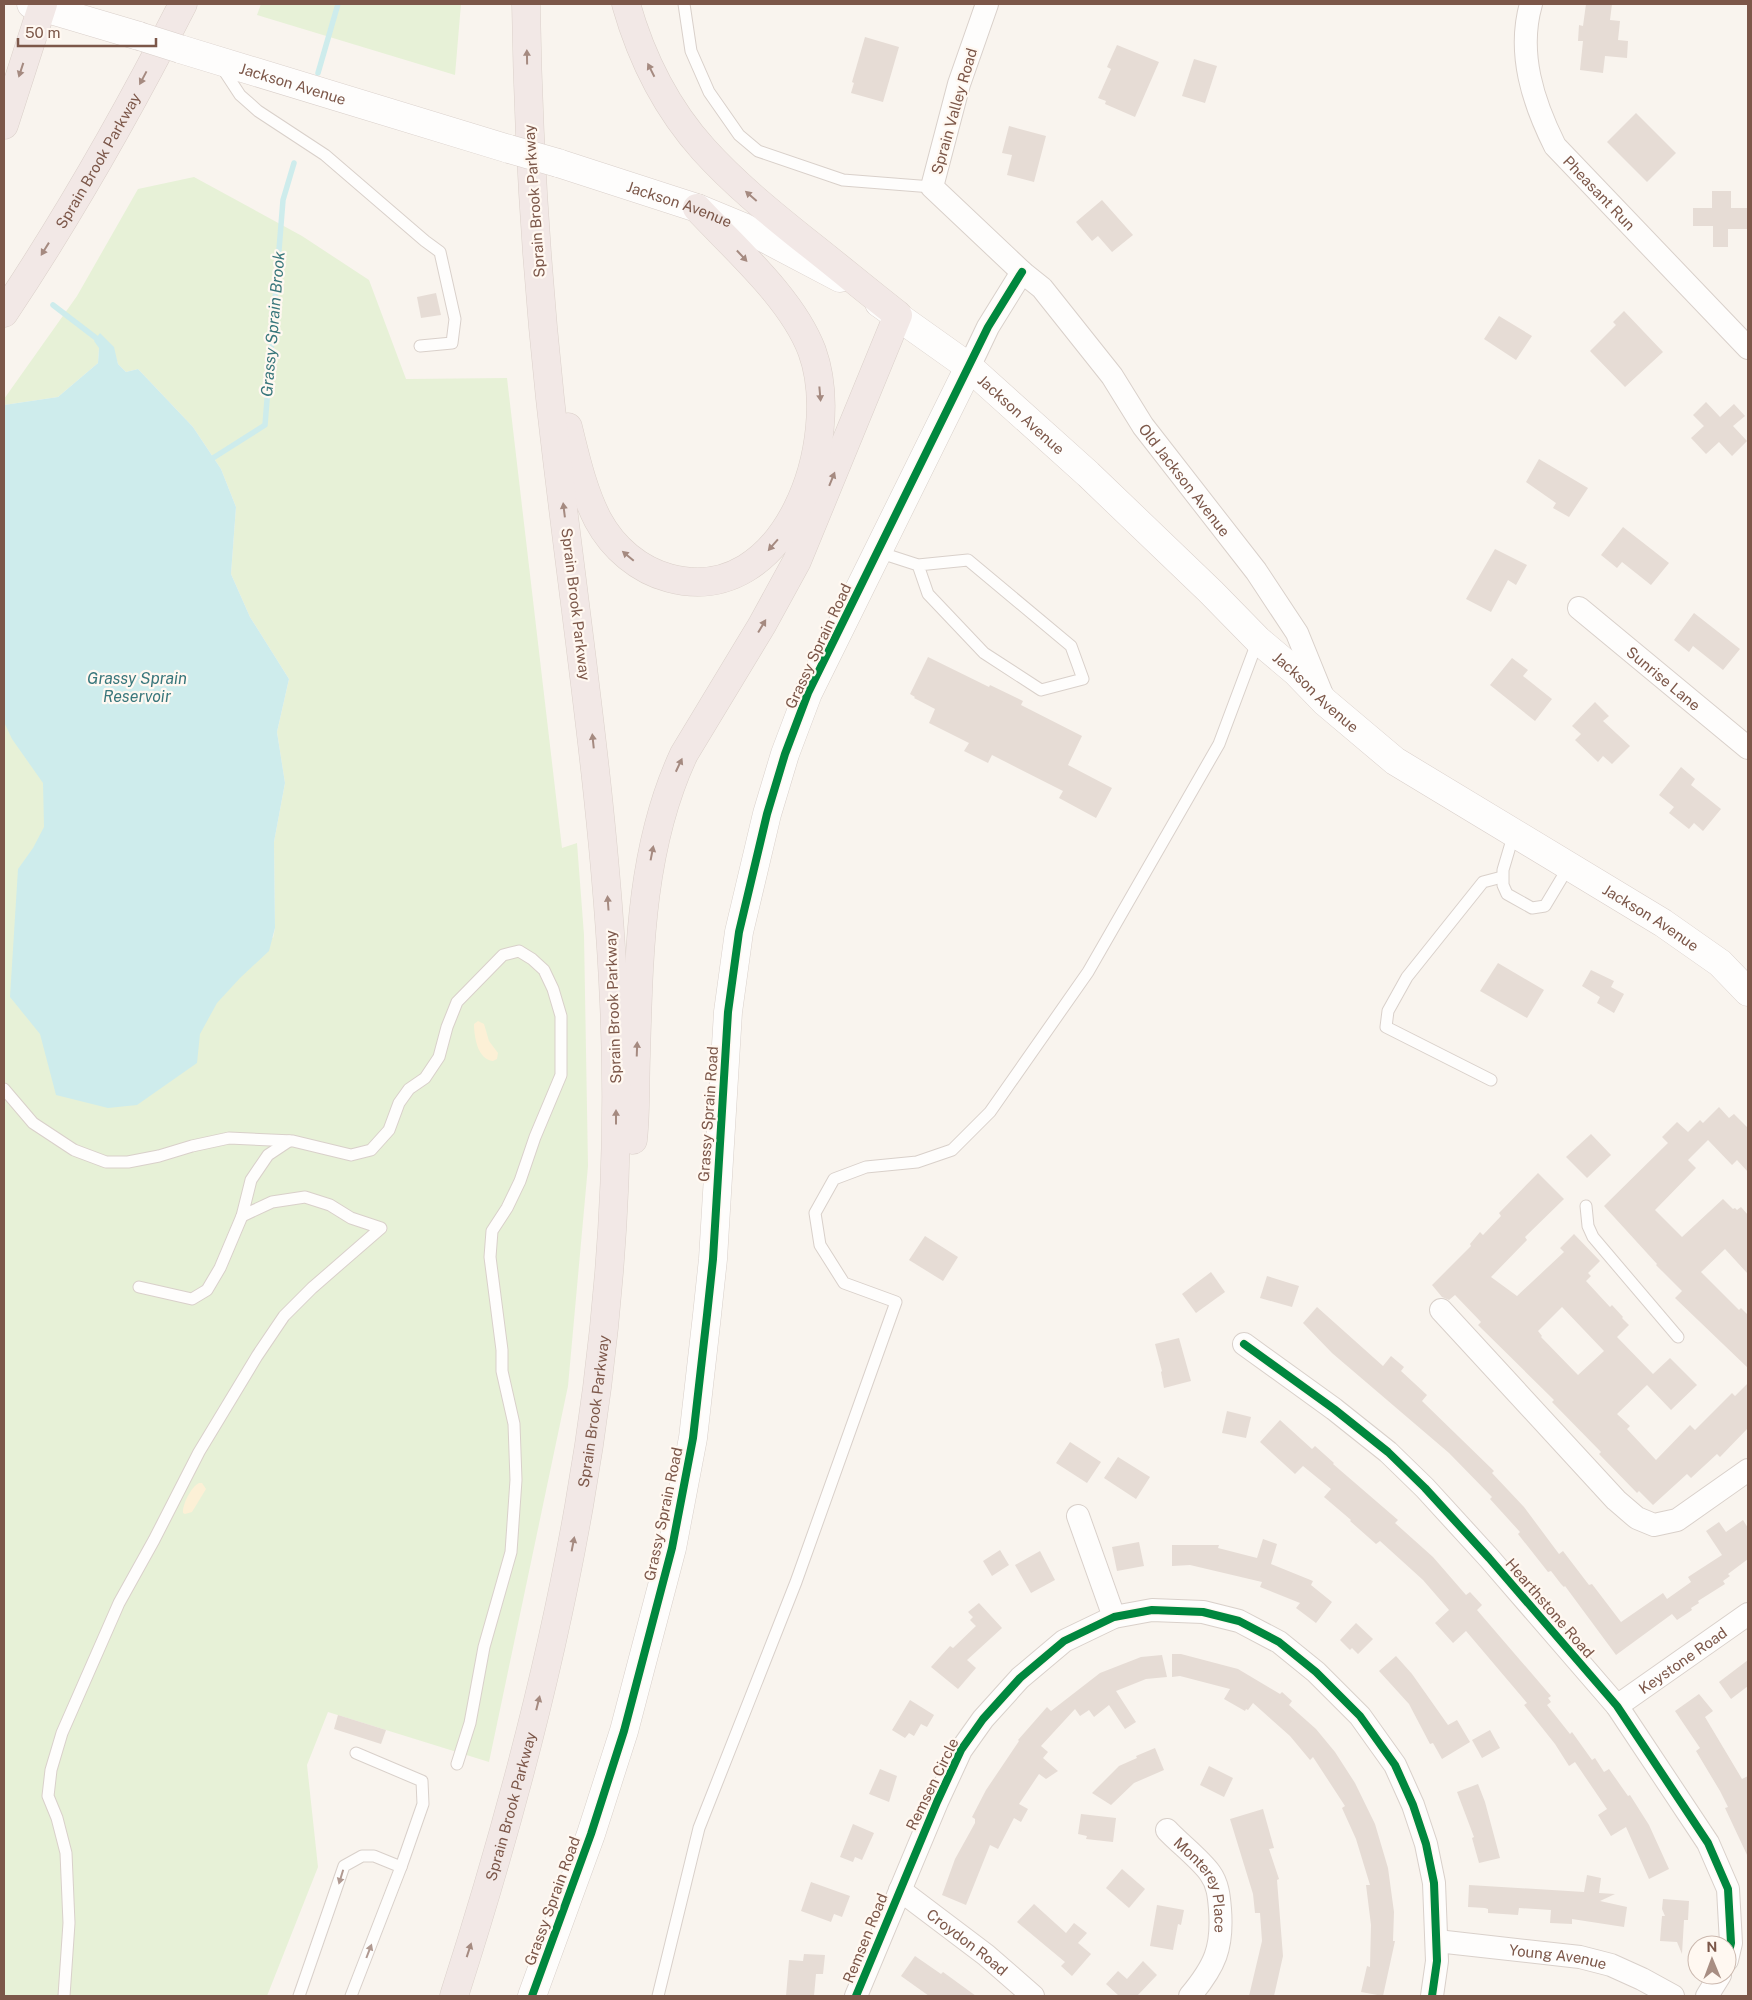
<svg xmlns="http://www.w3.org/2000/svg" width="1752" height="2000" font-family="'Public Sans',sans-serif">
<rect width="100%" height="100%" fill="#f9f4ee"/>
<g fill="#e7f1d7">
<polygon points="261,4 461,4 455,75 257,15"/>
<polygon points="194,177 302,236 369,280 406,379 507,378 562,848 577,843 584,935 588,1166 568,1386 489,1762 328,1712 307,1765 318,1867 267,1996 4,1996 4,692 273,938 275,928 274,842 285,783 277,732 289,679 250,617 231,574 236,507 221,469 193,427 138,369 126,372 118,364 113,347 99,348 98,363 58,397 4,405 4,399 77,296 138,189"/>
</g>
<g fill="#fcf0d6">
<path d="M 478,1021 L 484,1024 L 489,1041 L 498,1053 L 497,1059 L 493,1061 C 478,1059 475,1040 474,1027 L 474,1024 Z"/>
<path d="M 199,1483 L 202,1483 L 206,1489 L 192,1512 L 185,1514 L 183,1513 C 182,1505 191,1487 199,1483 Z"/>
</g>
<polygon fill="#ceecec" points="100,333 114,347 118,364 126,372 138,369 193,427 221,469 236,507 231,574 250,617 289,679 277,732 285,783 274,842 275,928 269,951 240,978 217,1003 200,1034 197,1063 137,1105 108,1108 56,1095 40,1034 10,997 18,869 33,848 44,827 43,783 12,739 4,722 4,405 58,397 98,363 99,348 94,341"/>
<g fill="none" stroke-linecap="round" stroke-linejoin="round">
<g stroke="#ceecec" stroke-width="5.5">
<polyline points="318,73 338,4"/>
<polyline points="53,305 96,338"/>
<polyline points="213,458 265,425 283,200 294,163"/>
</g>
</g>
<g fill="#e6dcd5" fill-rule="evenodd">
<polygon points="1586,4 1612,4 1610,20 1620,21 1618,40 1628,41 1627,58 1605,56 1603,73 1580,70 1583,41 1578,41 1579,25 1583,26"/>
<polygon points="865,37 899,47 883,102 851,93 854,83 852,82"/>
<polygon points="1117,45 1159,62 1135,117 1105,104 1106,101 1098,98 1111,69 1107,67"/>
<polygon points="1194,59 1217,66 1205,103 1182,96"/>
<polygon points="1636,113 1676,153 1647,182 1607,142"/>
<polygon points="1009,126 1046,136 1034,182 1007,175 1012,155 1002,153"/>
<polygon points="1712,191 1731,191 1731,208 1748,208 1748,229 1728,229 1728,247 1713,247 1713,226 1693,226 1693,208 1712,208"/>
<polygon points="1102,200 1133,235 1112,252 1098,236 1092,241 1076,222"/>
<polygon points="436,293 441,315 421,318 417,297"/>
<polygon points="1624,311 1663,352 1625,387 1590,351 1616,325 1613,322"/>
<polygon points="1499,316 1532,336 1516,360 1484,339"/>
<polygon points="1706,402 1720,417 1734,404 1745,416 1733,426 1747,441 1732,456 1719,442 1706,454 1691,438 1704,426 1693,415"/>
<polygon points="1539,459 1588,488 1569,517 1553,508 1556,503 1526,482"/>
<polygon points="1623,527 1669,563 1651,585 1622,562 1617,568 1601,555"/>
<polygon points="1495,549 1527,565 1516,585 1508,580 1491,612 1466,599"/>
<polygon points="1694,613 1740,649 1723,670 1693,646 1689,652 1674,640"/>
<polygon points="928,657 989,687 990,685 1023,701 1021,705 1082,736 1068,765 1112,788 1096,818 1059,798 1063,791 992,755 988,763 964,751 969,743 929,723 935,709 914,698 915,697 910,694"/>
<polygon points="1512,658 1528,670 1523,676 1552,699 1535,721 1490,685"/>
<polygon points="1595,702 1609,716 1603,721 1630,746 1612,764 1603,756 1598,762 1575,740 1581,734 1572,726"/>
<polygon points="1681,767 1695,779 1691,785 1721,809 1703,831 1694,823 1689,829 1669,813 1674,807 1659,795"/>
<polygon points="1498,963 1544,990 1527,1018 1480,991"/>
<polygon points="1591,970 1614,981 1611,987 1624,994 1614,1013 1597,1003 1600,997 1582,986"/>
<polygon points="1719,1107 1729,1118 1734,1114 1748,1128 1748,1172 1737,1160 1732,1165 1708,1140 1688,1160 1696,1168 1655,1210 1682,1237 1723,1199 1733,1209 1735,1208 1737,1210 1741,1207 1748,1215 1748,1274 1725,1249 1701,1272 1739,1310 1741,1308 1748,1315 1748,1368 1675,1298 1682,1291 1656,1265 1657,1264 1604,1206 1668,1143 1662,1137 1677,1122 1688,1132 1700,1120 1703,1123"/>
<polygon points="1591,1134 1611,1155 1587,1178 1566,1157"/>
<path d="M 1538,1173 L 1564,1199 L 1525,1237 L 1527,1240 L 1491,1277 L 1517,1296 L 1564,1252 L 1560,1248 L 1574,1234 L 1600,1261 L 1588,1273 L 1591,1276 L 1586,1281 L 1610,1307 L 1612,1305 L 1623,1317 L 1622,1318 L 1629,1325 L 1617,1337 L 1653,1374 L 1670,1358 L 1697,1385 L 1671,1410 L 1647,1385 L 1617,1414 L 1630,1426 L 1627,1429 L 1656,1460 L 1690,1425 L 1695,1430 L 1732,1393 L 1735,1396 L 1748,1383 L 1748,1428 L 1720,1457 L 1717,1454 L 1691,1478 L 1687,1474 L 1653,1505 L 1639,1491 L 1637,1493 L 1599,1454 L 1601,1452 L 1552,1402 L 1554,1400 L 1478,1325 L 1481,1322 L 1455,1295 L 1449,1300 L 1442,1297 L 1432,1285 L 1471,1246 L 1470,1244 L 1480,1232 L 1483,1235 L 1501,1216 L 1499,1213 ZM 1562,1307 L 1604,1351 L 1578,1375 L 1541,1337 L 1542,1336 L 1538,1331 Z"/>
<polygon points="925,1236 958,1257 943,1281 909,1260"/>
<polygon points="1211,1272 1225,1292 1196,1313 1182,1294"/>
<polygon points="1267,1276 1299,1286 1292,1307 1260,1298"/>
<polygon points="1317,1307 1383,1366 1391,1356 1404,1367 1401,1371 1427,1395 1422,1401 1494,1471 1492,1473 1524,1507 1559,1554 1563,1551 1589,1585 1592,1584 1621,1622 1663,1593 1667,1599 1691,1582 1688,1577 1722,1555 1706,1531 1719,1522 1726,1532 1743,1520 1748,1528 1748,1559 1728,1574 1730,1576 1723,1581 1725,1584 1698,1601 1699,1603 1691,1608 1692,1610 1677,1620 1672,1614 1616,1655 1565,1586 1564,1587 1561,1584 1551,1571 1548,1572 1518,1534 1520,1532 1490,1499 1492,1497 1449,1453 1332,1353 1303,1323"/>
<polygon points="1179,1338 1191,1381 1164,1388 1161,1372 1162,1371 1155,1344"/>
<polygon points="1227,1411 1251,1417 1246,1438 1222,1433"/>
<polygon points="1280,1420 1312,1449 1315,1446 1334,1463 1333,1464 1398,1520 1395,1523 1433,1557 1466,1595 1470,1592 1482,1605 1477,1610 1551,1696 1548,1698 1551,1702 1547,1705 1570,1734 1572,1732 1592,1760 1595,1758 1604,1772 1609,1769 1628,1796 1630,1795 1649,1825 1669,1869 1649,1879 1626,1827 1611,1836 1598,1815 1607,1809 1575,1762 1569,1766 1555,1744 1524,1705 1527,1703 1466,1631 1453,1643 1435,1623 1449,1610 1423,1580 1380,1541 1376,1544 1350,1521 1351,1520 1324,1497 1331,1489 1303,1466 1295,1474 1260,1442"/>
<polygon points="1070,1442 1101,1462 1087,1483 1056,1463"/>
<polygon points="1118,1457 1150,1477 1136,1499 1104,1478"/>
<polygon points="1263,1539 1277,1544 1271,1564 1313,1581 1311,1585 1332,1602 1316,1623 1296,1608 1300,1603 1260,1587 1262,1582 1190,1565 1172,1566 1172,1545 1219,1545 1218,1548 1257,1558"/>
<polygon points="1139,1542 1144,1566 1117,1571 1112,1547"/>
<polygon points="1000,1550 1009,1565 992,1576 983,1561"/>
<polygon points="1040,1551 1055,1580 1031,1593 1015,1565"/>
<polygon points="979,1603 1002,1628 967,1660 976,1668 958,1689 931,1667 950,1646 953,1648 976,1626 970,1620 973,1617 968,1612"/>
<polygon points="1356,1623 1373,1639 1358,1654 1352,1648 1350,1650 1340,1640"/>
<polygon points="1172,1654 1181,1654 1238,1669 1280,1694 1282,1692 1292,1701 1289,1705 1316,1729 1335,1752 1355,1783 1375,1824 1388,1868 1394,1912 1393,1941 1395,1941 1383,1996 1361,1992 1367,1966 1370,1967 1371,1925 1366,1885 1370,1885 1356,1839 1342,1808 1345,1806 1313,1757 1310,1760 1290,1736 1253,1703 1248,1710 1246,1709 1245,1711 1224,1699 1230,1689 1180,1676 1172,1677"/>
<polygon points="1162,1655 1167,1677 1146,1679 1116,1691 1136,1722 1125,1729 1109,1705 1094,1717 1089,1710 1080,1716 1075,1709 1041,1746 1048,1752 1043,1758 1058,1771 1046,1779 1039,1774 1019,1804 1028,1809 1021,1822 1014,1818 998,1849 990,1845 966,1905 942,1895 955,1859 975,1823 975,1819 972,1817 986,1790 1019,1741 1018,1740 1047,1707 1051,1711 1100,1673 1141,1657"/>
<polygon points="1396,1656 1412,1674 1448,1725 1457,1720 1470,1742 1442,1759 1433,1743 1430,1744 1409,1704 1379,1671"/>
<polygon points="1748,1660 1748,1686 1731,1699 1719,1682"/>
<polygon points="1699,1694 1713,1711 1705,1717 1742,1779 1748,1776 1748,1857 1725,1808 1728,1807 1720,1791 1696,1751 1700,1748 1675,1711"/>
<polygon points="910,1700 934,1715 927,1727 921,1724 914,1736 909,1733 905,1738 892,1730"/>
<polygon points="338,1715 386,1730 381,1744 334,1729"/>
<polygon points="1490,1730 1500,1748 1482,1758 1472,1740"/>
<polygon points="1155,1748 1164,1770 1134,1783 1111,1805 1092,1793 1119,1766 1137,1758 1136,1756"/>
<polygon points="1209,1766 1233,1778 1224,1797 1200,1785"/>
<polygon points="880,1769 897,1776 889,1802 869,1794"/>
<polygon points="1478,1784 1485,1802 1500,1858 1479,1863 1472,1838 1474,1837 1457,1792"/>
<polygon points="1263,1809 1274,1848 1269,1849 1279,1879 1277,1880 1283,1956 1274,1996 1249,1996 1262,1941 1260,1913 1255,1913 1253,1894 1230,1819"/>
<polygon points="1081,1814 1116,1818 1113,1842 1086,1839 1087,1836 1078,1834"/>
<polygon points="853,1824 874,1833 862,1860 855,1857 853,1862 840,1857"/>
<polygon points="1122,1869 1145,1889 1129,1908 1106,1888"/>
<polygon points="1587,1875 1601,1878 1599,1893 1615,1894 1600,1901 1627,1907 1624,1927 1572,1919 1572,1924 1550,1923 1551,1910 1519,1908 1518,1915 1488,1913 1488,1909 1485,1908 1468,1907 1469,1885 1584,1892"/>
<polygon points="811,1882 850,1896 842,1917 834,1914 831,1922 801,1911"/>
<polygon points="1663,1899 1689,1901 1688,1920 1684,1920 1682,1954 1677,1942 1660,1941 1662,1916 1665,1916 1662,1909"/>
<polygon points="1034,1904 1066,1933 1074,1923 1087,1933 1078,1943 1091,1954 1072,1976 1061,1966 1065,1962 1017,1922"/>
<polygon points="1157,1905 1184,1910 1181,1925 1178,1924 1173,1950 1150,1946"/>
<polygon points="804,1954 825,1955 823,1974 816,1974 814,1996 786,1996 789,1960 803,1961"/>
<polygon points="915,1956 941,1974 943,1972 976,1996 929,1996 901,1976"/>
<polygon points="1143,1961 1157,1975 1137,1996 1119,1996 1106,1984 1118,1971 1127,1979"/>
</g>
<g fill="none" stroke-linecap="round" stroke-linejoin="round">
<g stroke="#d9d0ca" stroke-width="13">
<g id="service">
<polyline points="684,4 691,51 709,92 739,135 758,151 843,180 932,187"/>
<polyline points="221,66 240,95 258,111 325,155 425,241 440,252 455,319 452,343 420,346"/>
<polyline points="878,552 918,565 968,560 1071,646 1083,679 1041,690 984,653 928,594 918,565"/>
<polyline points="1514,833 1503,870 1503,885 1507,894 1532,908 1545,906 1569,866"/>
<polyline points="1491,1080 1386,1027 1388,1011 1407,977 1483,882 1502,877"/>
<polyline points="4,1089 33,1123 74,1150 106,1162 128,1162 159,1156 192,1146 229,1138 293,1141 351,1155 371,1150 389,1130 399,1103 409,1089 425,1078 439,1057 447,1027 457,1002 503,955 519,951 532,959 544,970 553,989 561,1016 561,1075 535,1137 520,1181 507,1208 492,1231 490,1257 502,1350 502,1371 514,1424 516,1480 511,1552 484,1647 470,1723 457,1764"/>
<polyline points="1586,1206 1588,1226 1593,1237 1678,1337"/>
<polyline points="139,1287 192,1299 207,1290 220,1268 242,1216"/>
<polyline points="356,1753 422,1781 423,1804 401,1867"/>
<polyline points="64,1996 69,1923 66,1853 57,1818 48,1796 51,1770 62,1733 119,1603 154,1540 199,1452 257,1356 284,1316 312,1288 381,1228 351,1218 330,1205 305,1197 272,1202 242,1216 251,1180 268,1155 289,1141"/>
<polyline points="299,1996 344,1866 362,1856 374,1856 401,1867 351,1996"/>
<polyline points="658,1996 699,1828 796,1582 896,1302 844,1283 820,1245 815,1213 834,1179 866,1167 917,1162 952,1150 990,1112 1088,972 1219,744 1258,640"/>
</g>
</g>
<g stroke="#d9d0ca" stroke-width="24">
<g id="minor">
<path id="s1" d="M 987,4 L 959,84 L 932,187 L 1022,272 L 1042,288 L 1112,376 L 1143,426 L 1256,571 L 1297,633 L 1323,697"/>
<path id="s2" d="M 1531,4 C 1517,53 1533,102 1555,146 L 1748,348"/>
<polyline points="969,367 988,327 1022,272"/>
<path id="s3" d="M 1579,608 L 1748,748"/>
<polyline points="1441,1310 1616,1500 1637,1518 1654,1525 1677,1520 1748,1470"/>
<polyline points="1244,1344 1334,1409 1388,1452 1425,1488 1489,1558 1617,1706 1708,1843 1728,1889 1731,1943 1727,1960"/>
<polyline points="1078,1516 1114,1617"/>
<path id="s4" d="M 1617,1706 L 1748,1614"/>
<path id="s5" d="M 1167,1830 C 1179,1843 1200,1859 1210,1873 C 1218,1884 1219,1897 1220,1909 C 1223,1948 1215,1966 1190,1996"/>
<path id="s6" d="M 900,1890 L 986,1955 L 1033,1996"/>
<path id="s7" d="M 1437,1941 L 1580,1957 L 1611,1965 L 1642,1979 L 1673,1996"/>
<polyline points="856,1996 937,1802 961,1750 983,1719 1020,1678 1064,1641 1114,1617 1152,1610 1203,1612 1239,1621 1279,1642 1316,1672 1360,1716 1395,1765 1413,1805 1426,1844 1434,1883 1437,1961 1432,1996"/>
<polyline points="1707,1996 1720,1975"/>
</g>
</g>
<g stroke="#d9d0ca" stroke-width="29">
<polyline id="tertiary" points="532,1996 591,1834 624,1731 672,1548 693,1438 707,1315 713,1259 728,1012 739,932 767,814 785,754 808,693 969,367"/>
</g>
<g stroke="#dad0cb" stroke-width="29">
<g id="secondary">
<polyline points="31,4 139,36"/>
<path id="s8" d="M 180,49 L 509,149"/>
<path id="s9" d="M 558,163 L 697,208 L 743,227 L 840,278"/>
<path id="s10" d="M 879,303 L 969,367 L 1088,474 L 1211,592 L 1258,640 L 1296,672 L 1325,702 L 1395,761 L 1663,923 L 1720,963 L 1748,992"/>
</g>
</g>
<g stroke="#dbd0ca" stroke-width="29">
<g id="motorway">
<path d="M 626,4 C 641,57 667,109 704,150 C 734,183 768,211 803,239 C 835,264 866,290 898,315 L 797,561 L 762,625 L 684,754 C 640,848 639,954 636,1056 C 635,1084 636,1112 633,1140"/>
<polyline points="4,125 43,4"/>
<path id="s11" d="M 4,313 C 70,214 129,110 183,4"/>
<path d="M 568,427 C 576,459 583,491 598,520 C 613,548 639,570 669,578 C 787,610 844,439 812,351 C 792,298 735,249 697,208"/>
<path id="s12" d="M 454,1996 C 558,1673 630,1344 614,1002 C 605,799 572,599 550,398 C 536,267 528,135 526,4"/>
</g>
</g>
<use href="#service" stroke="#fefdfc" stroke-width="11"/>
<use href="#minor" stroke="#fefdfc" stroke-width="22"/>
<use href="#tertiary" stroke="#fefdfc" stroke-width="28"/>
<use href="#secondary" stroke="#fefdfc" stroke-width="28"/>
<use href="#motorway" stroke="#f2e8e6" stroke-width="28"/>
<g stroke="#dad0cb" stroke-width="29" stroke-linecap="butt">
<g id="secondary-bridge">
<polyline points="139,36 180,49"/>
<polyline points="509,149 558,163"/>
</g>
</g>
<use href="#secondary-bridge" stroke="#fefdfc" stroke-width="28"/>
<g stroke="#fff8f1" stroke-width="11">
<g id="cycleway">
<polyline points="1244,1344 1334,1409 1388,1452 1425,1488 1489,1558 1617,1706 1708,1843 1728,1889 1731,1943 1727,1960"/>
<polyline points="532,1996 591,1834 624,1731 672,1548 693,1438 707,1315 713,1259 728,1012 739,932 767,814 785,754 808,693 988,327 1022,272"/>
<polyline points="856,1996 937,1802 961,1750 983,1719 1020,1678 1064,1641 1114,1617 1152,1610 1203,1612 1239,1621 1279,1642 1316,1672 1360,1716 1395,1765 1413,1805 1426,1844 1434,1883 1437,1961 1432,1996"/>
</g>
</g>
<use href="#cycleway" stroke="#00873e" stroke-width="8"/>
</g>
<defs><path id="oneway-solid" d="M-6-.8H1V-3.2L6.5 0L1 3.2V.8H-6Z" transform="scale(1.25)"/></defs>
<g fill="#a58a80">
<use href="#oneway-solid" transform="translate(527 57) rotate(-91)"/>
<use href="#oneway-solid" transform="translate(21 70) rotate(108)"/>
<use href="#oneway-solid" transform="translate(651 70) rotate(-117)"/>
<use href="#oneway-solid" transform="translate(143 78) rotate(118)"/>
<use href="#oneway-solid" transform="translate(751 196) rotate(-139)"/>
<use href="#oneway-solid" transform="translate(45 249) rotate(122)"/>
<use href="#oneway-solid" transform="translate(742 256) rotate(47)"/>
<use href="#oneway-solid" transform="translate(820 394) rotate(85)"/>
<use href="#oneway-solid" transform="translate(832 479) rotate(-68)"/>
<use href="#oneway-solid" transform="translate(564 510) rotate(-97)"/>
<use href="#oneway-solid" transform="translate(773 545) rotate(131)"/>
<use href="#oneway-solid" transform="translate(628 556) rotate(-140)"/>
<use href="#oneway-solid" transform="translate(762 626) rotate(-59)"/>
<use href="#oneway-solid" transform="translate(593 741) rotate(-96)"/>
<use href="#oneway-solid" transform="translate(679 765) rotate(-65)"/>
<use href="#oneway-solid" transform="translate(652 853) rotate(-79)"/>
<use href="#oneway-solid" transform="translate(608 903) rotate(-94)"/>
<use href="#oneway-solid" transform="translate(637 1049) rotate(-88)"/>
<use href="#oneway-solid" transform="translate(616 1117) rotate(-90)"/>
<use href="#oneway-solid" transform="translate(573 1544) rotate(-79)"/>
<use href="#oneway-solid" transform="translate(538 1703) rotate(-76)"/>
<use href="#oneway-solid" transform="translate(469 1950) rotate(-72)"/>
</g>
<g fill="#b09991">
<use href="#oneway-solid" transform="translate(341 1877) rotate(107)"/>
<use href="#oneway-solid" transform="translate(369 1951) rotate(-69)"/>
</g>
<g text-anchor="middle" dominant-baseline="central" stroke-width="4.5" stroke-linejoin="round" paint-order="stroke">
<g font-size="15" fill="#7c5749" stroke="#fff8f1">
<text stroke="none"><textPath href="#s8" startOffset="118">Jackson Avenue</textPath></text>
<text transform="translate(954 111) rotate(-74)">Sprain Valley Road</text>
<text stroke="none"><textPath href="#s11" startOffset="179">Sprain Brook Parkway</textPath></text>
<text stroke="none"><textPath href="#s2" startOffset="212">Pheasant Run</textPath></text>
<text transform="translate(534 201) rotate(-94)">Sprain Brook Parkway</text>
<text stroke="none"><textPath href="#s9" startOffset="128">Jackson Avenue</textPath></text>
<text stroke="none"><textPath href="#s10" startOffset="181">Jackson Avenue</textPath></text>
<text stroke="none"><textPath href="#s1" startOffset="580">Old Jackson Avenue</textPath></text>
<text transform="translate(576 604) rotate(83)">Sprain Brook Parkway</text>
<text transform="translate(818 646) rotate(-65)">Grassy Sprain Road</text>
<text stroke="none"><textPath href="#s3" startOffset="110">Sunrise Lane</textPath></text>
<text stroke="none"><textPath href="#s10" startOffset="586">Jackson Avenue</textPath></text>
<text stroke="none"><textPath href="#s10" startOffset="991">Jackson Avenue</textPath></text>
<text transform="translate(613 1007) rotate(-92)">Sprain Brook Parkway</text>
<text transform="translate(708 1114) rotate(-86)">Grassy Sprain Road</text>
<text stroke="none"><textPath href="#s12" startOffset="602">Sprain Brook Parkway</textPath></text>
<text transform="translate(663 1514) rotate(-78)">Grassy Sprain Road</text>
<text transform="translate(1550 1608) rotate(49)">Hearthstone Road</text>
<text stroke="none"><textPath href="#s4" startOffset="80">Keystone Road</textPath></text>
<text transform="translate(932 1784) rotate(-64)">Remsen Circle</text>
<text stroke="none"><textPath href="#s12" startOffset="198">Sprain Brook Parkway</textPath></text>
<text stroke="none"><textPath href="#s5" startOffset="68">Monterey Place</textPath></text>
<text transform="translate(552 1901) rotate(-70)">Grassy Sprain Road</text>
<text transform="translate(865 1938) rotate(-68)">Remsen Road</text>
<text stroke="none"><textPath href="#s6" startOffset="85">Croydon Road</textPath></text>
<text stroke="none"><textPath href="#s7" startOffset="122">Young Avenue</textPath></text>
</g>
<g font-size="16" font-style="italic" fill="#38767b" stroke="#fff8f1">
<text transform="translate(273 324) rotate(-85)">Grassy Sprain Brook</text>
<text x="137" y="678">Grassy Sprain<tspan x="137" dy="18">Reservoir</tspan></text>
</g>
</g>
<rect width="1752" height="2000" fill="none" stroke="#7c5749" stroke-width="10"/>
<g transform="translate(1712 1960) rotate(359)"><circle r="24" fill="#fff8f1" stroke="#cbb8ae"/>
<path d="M0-4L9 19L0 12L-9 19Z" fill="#a88e83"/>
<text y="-8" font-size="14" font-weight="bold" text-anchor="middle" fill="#7c5749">N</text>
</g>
<path d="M18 38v8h138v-8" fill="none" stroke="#7c5749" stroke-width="2.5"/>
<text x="25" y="38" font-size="15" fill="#7c5749" stroke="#fff8f1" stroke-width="4" paint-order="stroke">50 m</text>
</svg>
